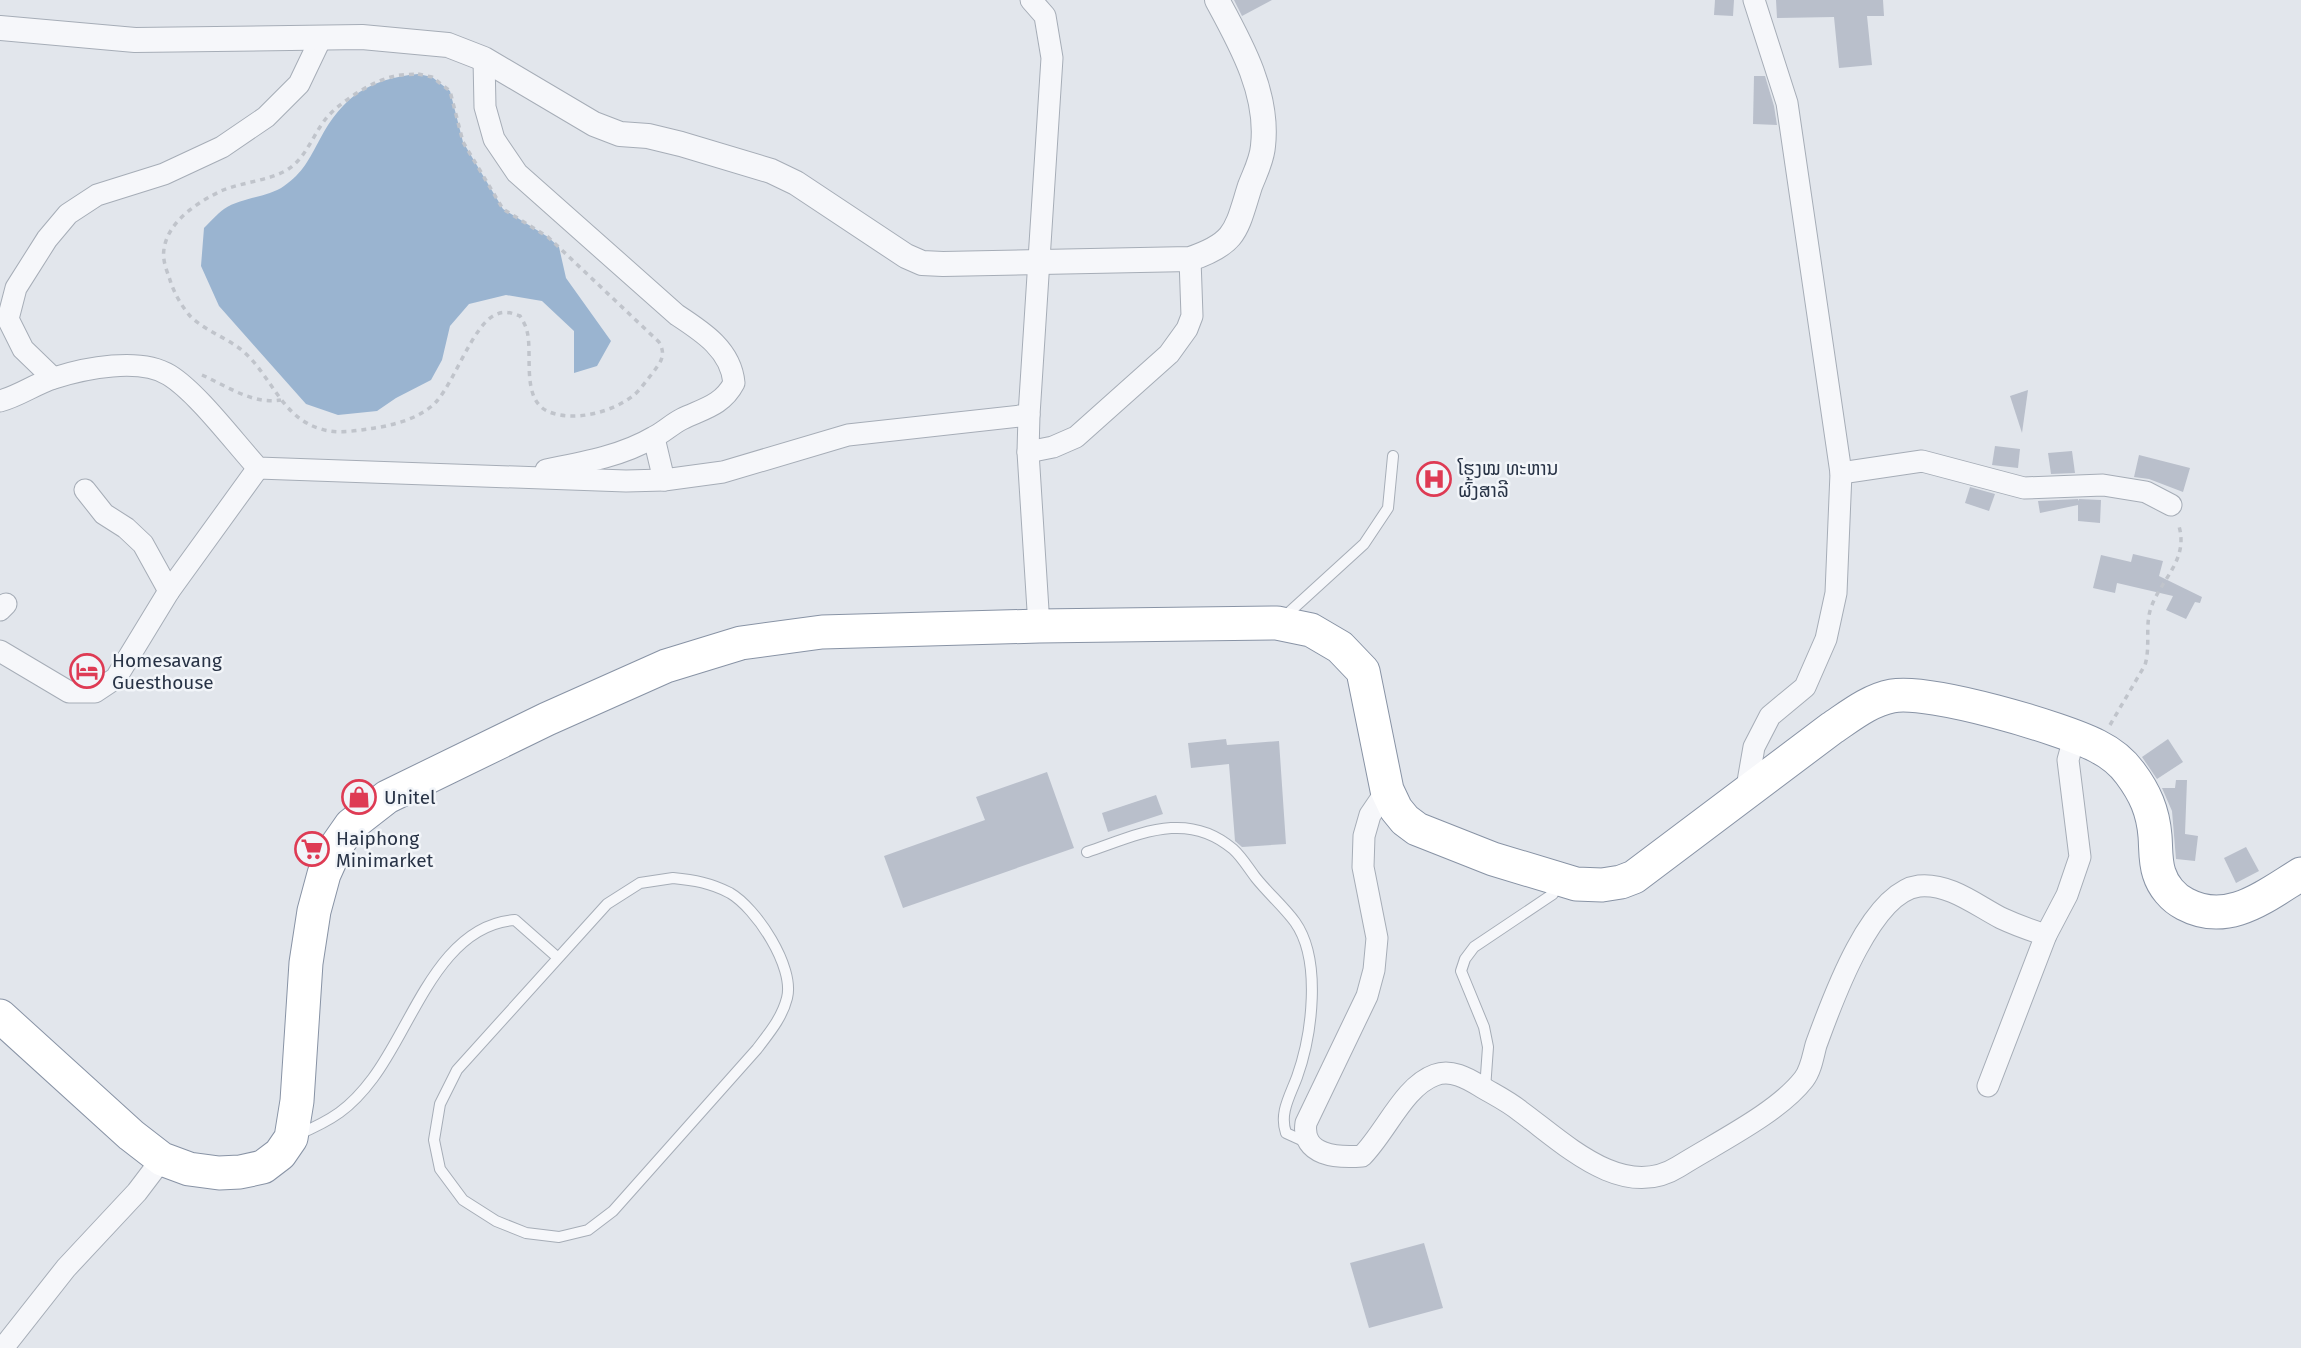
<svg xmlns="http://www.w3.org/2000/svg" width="2301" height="1348" font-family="'Fira Sans','Noto Sans Lao',sans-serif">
<rect width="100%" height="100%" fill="#e2e6ec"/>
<path fill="#9ab4d0" d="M 418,74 L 432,77 L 450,91 L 463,142 L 503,209 L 548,237 L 559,247 L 566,278 L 611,341 L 597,366 L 574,373 L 574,331 L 542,301 L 506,295 L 469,304 L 450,326 L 442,360 L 431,380 L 396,398 L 377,411 L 338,415 L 306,404 L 219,306 L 201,266 L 204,228 C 210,222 217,214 224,209 C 242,197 267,198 284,186 C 303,173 309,159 320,139 C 343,96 369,79 418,74 Z"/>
<g fill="#b9bfcb">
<polygon points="1234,0 1272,0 1242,16"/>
<polygon points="1715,0 1734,0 1733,16 1714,15"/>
<polygon points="1776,0 1883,0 1884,16 1867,16 1872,65 1839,68 1834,17 1777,18"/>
<polygon points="1754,76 1765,76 1774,106 1777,125 1753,124"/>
<polygon points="2028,390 2022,433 2010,396"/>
<polygon points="1995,446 2020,449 2018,468 1992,465"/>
<polygon points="2072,451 2075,473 2051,474 2048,453"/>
<polygon points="2139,455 2190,468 2183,492 2149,479 2134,477"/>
<polygon points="1970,487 1995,494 1989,511 1965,503"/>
<polygon points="2078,499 2079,501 2079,499 2101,500 2100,523 2078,521 2078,505 2040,513 2038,501"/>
<polygon points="2133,554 2163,561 2159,576 2202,597 2200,603 2195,602 2186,619 2166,610 2173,596 2117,583 2115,593 2093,588 2101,555 2131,562"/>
<polygon points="1226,739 1227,745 1279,741 1286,844 1242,847 1235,841 1229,764 1191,768 1188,743"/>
<polygon points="2168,739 2183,762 2157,779 2142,757"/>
<polygon points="1047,772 1074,848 903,908 884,856 985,820 976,797"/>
<polygon points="2176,780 2187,780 2185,834 2198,836 2195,861 2176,859 2172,811 2162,788 2175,788"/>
<polygon points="1156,795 1163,814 1108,832 1102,813"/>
<polygon points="2246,847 2259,871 2236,883 2224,858"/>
<polygon points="1424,1243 1443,1308 1369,1328 1350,1263"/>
</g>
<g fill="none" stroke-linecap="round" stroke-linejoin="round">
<g stroke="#a6adb7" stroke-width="12">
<g id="service">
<polyline points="1284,617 1364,544 1388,508 1393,456"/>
<path d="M 1087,852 C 1138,835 1186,809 1233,849 C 1242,857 1249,869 1256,878 C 1268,893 1284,907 1295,922 C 1322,960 1312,1035 1297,1077 C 1290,1096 1279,1113 1286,1133 L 1308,1143"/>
<path d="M 673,878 C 694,880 711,883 730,893 C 756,908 795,967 787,998 C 782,1018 769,1033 757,1049 L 613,1211 L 588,1230 L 559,1237 L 526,1233 L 496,1221 L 463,1200 L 440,1169 L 434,1140 L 440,1104 L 457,1070 L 607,904 L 640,883 Z"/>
<polyline points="1485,1089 1488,1047 1484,1027 1461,971 1465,959 1474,947 1553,894 1557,881"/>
<path d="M 297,1135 C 332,1120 350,1109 373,1078 C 412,1027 439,925 515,920 L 557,957"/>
</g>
</g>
<g stroke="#a6adb7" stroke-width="23">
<g id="minor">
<polyline points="1031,0 1045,16 1052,58 1029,415 1028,452 1039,626"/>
<path d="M 484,59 L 485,107 L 494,139 L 517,173 L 677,315 C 703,332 731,350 734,383 C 722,406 702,409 682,419 C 672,424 664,432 654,437 C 622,456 582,463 546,470"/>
<polyline points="53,378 23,349 8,319 16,288 47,239 68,214 97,195 164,174 222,147 266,117 299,84 321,38"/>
<path d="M 0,401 C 19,396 35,384 54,378 C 85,368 140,357 169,375 C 197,392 235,443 258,468 L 626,481 L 664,480 L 723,472 L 848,435 L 1029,415"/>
<polyline points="654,438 664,480"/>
<polyline points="1028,452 1053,447 1076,437 1169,354 1187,329 1192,316 1190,259"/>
<polyline points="1841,473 1922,461 2024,488 2103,485 2146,492 2171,505"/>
<polyline points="85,490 104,514 126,528 143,544 169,591"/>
<polyline points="0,610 6,604"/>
<polyline points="0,651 69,692 95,692 116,678 169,591 258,468"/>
<path d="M 1387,790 L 1370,815 L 1364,836 L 1363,867 L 1377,938 L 1374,970 L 1367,996 L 1306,1123 C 1301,1156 1338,1158 1362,1156 C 1386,1132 1404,1086 1435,1075 C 1451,1069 1467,1078 1480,1086 C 1493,1094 1508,1101 1520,1111 C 1563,1142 1622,1202 1678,1167 C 1716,1143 1778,1113 1804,1079 C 1811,1070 1813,1056 1816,1045 C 1831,1004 1870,892 1919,886 C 1949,883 1976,905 2001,918 C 2016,925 2030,930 2046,935"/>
<polyline points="1746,793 1754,747 1770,716 1805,687 1826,639 1836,593 1841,473 1787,103 1754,0"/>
<polyline points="1988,1086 2046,935 2067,895 2080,857 2068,760 2074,738"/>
<polyline points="3,1348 66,1268 137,1192 162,1159"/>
</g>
</g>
<g stroke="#a6adb7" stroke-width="26">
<path id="tertiary" d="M 0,28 L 135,40 L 362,37 L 448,45 L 484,59 L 594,124 L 620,134 L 648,136 L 681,144 L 771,171 L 796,183 L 906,256 L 922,263 L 943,264 L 1190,259 C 1237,243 1236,230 1250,186 C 1255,173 1262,160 1263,146 C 1269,94 1241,44 1217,0"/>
</g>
<g stroke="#8893a5" stroke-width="35">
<path id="trunk" d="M 0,1016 L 131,1135 L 162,1159 L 189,1169 L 219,1173 L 240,1172 L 263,1167 L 280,1154 L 291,1138 L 297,1101 L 306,963 L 314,911 L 324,874 L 337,845 L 351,825 L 387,797 L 547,719 L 666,666 L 741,643 L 822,632 L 1039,626 L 1277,623 L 1311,630 L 1340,647 L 1363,671 L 1387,790 L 1396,809 L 1405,820 L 1417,829 L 1493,859 L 1576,884 L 1602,885 L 1621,882 L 1634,877 L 1832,728 C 1850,716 1870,700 1892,696 C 1930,689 2062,728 2097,746 C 2109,752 2122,762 2130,773 C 2145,793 2153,811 2155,836 C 2156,848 2155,861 2159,873 C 2163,886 2173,898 2185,904 C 2228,927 2265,896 2301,874"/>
</g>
<g stroke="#c0c4cb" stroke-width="3.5" stroke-dasharray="5 5" stroke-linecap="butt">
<path d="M 418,74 L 432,77 L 450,91 L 463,142 L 503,209 L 548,237 L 659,342 C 667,356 660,363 651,375 C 646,381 640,390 634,395 C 613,412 573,423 547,411 C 521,398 533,354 527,331 C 526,326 523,321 520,316 C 512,313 504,310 495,315 C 473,325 455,381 436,402 C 420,419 391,426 368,429 C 353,431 337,434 321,429 C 282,418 272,377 244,352 C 228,338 207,332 191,317 C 182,307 174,293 170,280 C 167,271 162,260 164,249 C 168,221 198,202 221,191 C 242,182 268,181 287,170 C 309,156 314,129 332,112 C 347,98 372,82 391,77 C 400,74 409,75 418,74 Z"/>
<path d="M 202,375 C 227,386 253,405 281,400"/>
<path d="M 2110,725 L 2145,665 C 2151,645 2144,624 2152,605 C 2163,577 2190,558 2178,523"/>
</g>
<use href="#service" stroke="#f6f7fa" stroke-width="10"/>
<use href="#minor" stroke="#f6f7fa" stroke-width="21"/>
<use href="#tertiary" stroke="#f6f7fa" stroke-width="24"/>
<use href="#trunk" stroke="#fff" stroke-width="33"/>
</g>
<defs>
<g id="hospital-ring" transform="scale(1.75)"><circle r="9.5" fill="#f2f5f9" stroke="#de3b54" stroke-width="1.5"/><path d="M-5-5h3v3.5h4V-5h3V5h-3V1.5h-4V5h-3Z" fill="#de3b54"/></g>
<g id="hotel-ring" transform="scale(1.75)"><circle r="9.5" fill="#f2f5f9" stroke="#de3b54" stroke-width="1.5"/><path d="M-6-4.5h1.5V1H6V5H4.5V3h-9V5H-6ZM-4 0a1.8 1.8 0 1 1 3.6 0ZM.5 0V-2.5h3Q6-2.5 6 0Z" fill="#de3b54"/></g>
<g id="shop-ring" transform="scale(1.75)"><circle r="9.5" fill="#f2f5f9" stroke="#de3b54" stroke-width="1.5"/><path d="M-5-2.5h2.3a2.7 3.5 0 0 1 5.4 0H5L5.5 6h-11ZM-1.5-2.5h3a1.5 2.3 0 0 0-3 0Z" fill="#de3b54"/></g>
<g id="supermarket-ring" transform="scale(1.75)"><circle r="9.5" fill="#f2f5f9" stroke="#de3b54" stroke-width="1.5"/><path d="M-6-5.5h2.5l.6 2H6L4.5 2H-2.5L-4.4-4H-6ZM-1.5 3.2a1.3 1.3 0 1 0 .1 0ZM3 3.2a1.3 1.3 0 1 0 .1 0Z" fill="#de3b54"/></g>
</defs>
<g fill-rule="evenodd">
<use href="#hospital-ring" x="1434" y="479"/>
<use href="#hotel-ring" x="87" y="671"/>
<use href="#shop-ring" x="359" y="797"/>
<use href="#supermarket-ring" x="312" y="849"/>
</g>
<g text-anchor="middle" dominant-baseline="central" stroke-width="5" stroke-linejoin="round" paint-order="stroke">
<g font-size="19" fill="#283346" stroke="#f2f5f9" text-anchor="start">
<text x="1458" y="468">ໂຮງໝ ທະຫານ<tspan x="1458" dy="22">ຜົ້ງສາລີ</tspan></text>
<text x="112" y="660">Homesavang<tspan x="112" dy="22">Guesthouse</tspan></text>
<text x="384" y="797">Unitel</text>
<text x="336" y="838">Haiphong<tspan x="336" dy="22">Minimarket</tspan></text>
</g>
</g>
</svg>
